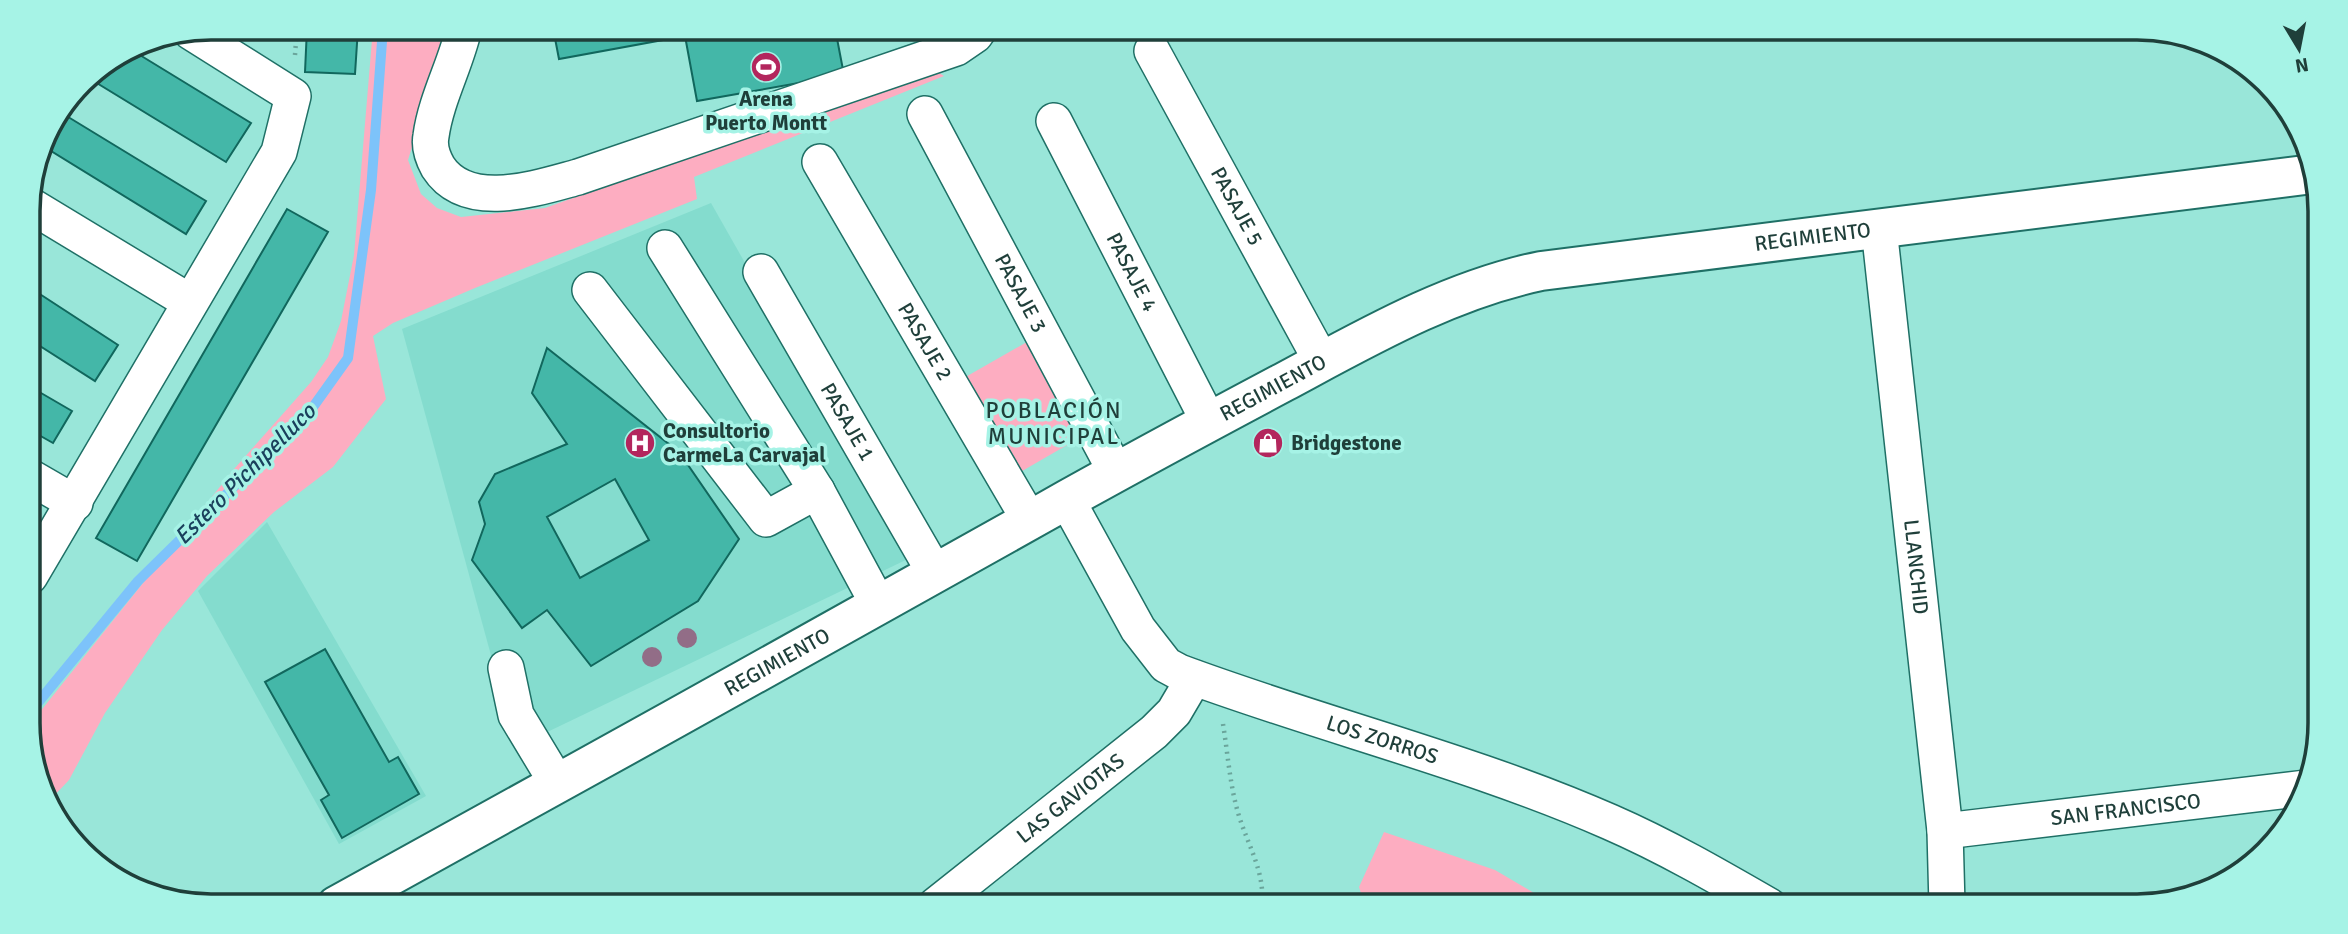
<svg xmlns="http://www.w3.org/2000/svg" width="2348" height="934" font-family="Signika,sans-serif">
<rect width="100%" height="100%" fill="#99e6d9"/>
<g fill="#84dcce">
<polygon points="711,203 912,557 516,747 402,329"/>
<polygon points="267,522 426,796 339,844 198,591"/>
</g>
<g fill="#fdadc1">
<polygon points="373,28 449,28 408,160 421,194 437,208 461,217 545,208 933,69 944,76 694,177 697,199 475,288 393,323 373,336 386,399 333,467 274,512 207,576 162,630 105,713 69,780 51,799 31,758 31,723 235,468 311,382 328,357 341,321 354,255"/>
<polygon points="1027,342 1081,437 1017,474 962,379"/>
<polygon points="1384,832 1495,870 1556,906 1365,906 1359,887"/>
</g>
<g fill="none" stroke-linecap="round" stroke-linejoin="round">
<polyline stroke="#7dc3fa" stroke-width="10" points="31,711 138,581 308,414 348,358 371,190 383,28"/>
</g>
<g fill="#44b7a8" stroke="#11675d" stroke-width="2" fill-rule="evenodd">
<polygon points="307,28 358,28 355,74 305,72"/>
<polygon points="553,28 835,28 844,75 697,101 685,36 559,59"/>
<polygon points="130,49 251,123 226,162 87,77"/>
<polygon points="60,112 206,201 186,234 43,146 47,130"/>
<polygon points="287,209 328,232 137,561 96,538"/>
<polygon points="29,287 118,345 95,381 29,339"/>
<path d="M 547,348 L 679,452 L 739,539 L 698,601 L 591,666 L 547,610 L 522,628 L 472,560 L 485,524 L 479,502 L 495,474 L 567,444 L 532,393 ZM 615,479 L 649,540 L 580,578 L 547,517 Z"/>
<polygon points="29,386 72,411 53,443 30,430"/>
<polygon points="325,649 389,762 398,757 419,794 342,838 321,800 329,795 265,682"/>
</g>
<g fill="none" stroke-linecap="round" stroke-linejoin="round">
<g stroke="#1f7066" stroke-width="38">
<g id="minor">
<path d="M 464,28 C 456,64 436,99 431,136 C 429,146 433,158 438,167 C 467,212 537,188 578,177 L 956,48 L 975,35 L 980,28"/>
<path id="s1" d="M 1152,51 L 1322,362"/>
<path id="s2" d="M 925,114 L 1116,472"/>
<path id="s3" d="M 1054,121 L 1209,422"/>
<path id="s4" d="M 820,162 L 1030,521"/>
<polyline points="28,204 190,302"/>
<path id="s5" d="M 1879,228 L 1945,831 L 1947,906"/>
<polyline points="665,248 817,491 878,604"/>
<path id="s6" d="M 761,272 L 935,573"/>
<polyline points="590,290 766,519 817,491"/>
<polyline points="30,477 75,503"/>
<path id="s7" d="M 1067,500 L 1138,629 L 1166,665 L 1179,672 C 1321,725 1471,761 1610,822 C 1665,846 1717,876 1769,906"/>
<polyline points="30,576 279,152 293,96 191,32"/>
<polyline points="506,668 516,715 557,783"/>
<path id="s8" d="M 1945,831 L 2306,788"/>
<path id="s9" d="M 935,906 L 1154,732 L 1174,712 L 1194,678"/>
</g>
</g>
<g stroke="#1f7066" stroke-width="42">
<g id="major">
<path id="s10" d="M 336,906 C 572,775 808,646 1043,513 C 1123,468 1203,425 1284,382 C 1366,338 1449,290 1541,271 L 2313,174"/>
</g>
</g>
<g stroke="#6aa59b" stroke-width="4.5" stroke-dasharray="2 5" stroke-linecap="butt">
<polyline points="295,55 297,28"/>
<path d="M 1223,724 C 1228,755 1230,787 1239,816 C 1249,848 1265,872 1262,906"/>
</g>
<use href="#minor" stroke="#fff" stroke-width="35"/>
<use href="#major" stroke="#fff" stroke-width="38"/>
</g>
<g fill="#926d87">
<circle cx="687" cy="638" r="10"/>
<circle cx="652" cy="657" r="10"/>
</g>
<defs>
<g id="stadium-disc" transform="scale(1.575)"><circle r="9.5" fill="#b3265d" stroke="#a6f3e6"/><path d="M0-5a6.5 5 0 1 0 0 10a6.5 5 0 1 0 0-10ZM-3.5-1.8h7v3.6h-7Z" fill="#fff"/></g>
<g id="hospital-disc" transform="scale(1.575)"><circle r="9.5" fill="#b3265d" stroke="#a6f3e6"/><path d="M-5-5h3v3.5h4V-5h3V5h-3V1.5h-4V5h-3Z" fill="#fff"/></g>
<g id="shop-disc" transform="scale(1.575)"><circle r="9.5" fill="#b3265d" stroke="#a6f3e6"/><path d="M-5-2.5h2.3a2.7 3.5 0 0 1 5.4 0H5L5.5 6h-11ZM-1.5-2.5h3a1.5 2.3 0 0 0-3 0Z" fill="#fff"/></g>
</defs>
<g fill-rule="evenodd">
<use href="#stadium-disc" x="766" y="67"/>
<use href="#hospital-disc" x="640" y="443"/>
<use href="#shop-disc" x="1268" y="443"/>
</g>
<g text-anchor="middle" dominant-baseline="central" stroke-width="7" stroke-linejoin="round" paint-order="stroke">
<g font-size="21" font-weight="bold" fill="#1f3f3a" stroke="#a6f3e6" text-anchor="start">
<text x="766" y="99" text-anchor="middle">Arena<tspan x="766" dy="24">Puerto Montt</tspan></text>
<text x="663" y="431">Consultorio<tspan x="663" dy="24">CarmeLa Carvajal</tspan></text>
<text x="1291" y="443">Bridgestone</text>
</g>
<g font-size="21" fill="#1f3f3a" stroke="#a6f3e6">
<text stroke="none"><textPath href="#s1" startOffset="177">PASAJE 5</textPath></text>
<text stroke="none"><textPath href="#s10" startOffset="1638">REGIMIENTO</textPath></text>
<text stroke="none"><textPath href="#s3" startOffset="170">PASAJE 4</textPath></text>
<text stroke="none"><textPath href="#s2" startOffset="203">PASAJE 3</textPath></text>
<text stroke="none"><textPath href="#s4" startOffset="208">PASAJE 2</textPath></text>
<text stroke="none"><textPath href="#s10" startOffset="1071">REGIMIENTO</textPath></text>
<text stroke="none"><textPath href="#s6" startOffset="173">PASAJE 1</textPath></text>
<text stroke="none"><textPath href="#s5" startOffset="341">LLANCHID</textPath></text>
<text stroke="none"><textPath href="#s10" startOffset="504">REGIMIENTO</textPath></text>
<text stroke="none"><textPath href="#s7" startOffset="422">LOS ZORROS</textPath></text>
<text stroke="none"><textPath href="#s9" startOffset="173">LAS GAVIOTAS</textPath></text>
<text stroke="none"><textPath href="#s8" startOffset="182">SAN FRANCISCO</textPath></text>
</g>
<g font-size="23" letter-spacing="2" fill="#1f3f3a" stroke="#a6f3e6">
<text x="1054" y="410">POBLACIÓN<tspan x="1054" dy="26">MUNICIPAL</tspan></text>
</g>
<g font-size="23" font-style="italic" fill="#1a405c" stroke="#a6f3e6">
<text transform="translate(245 474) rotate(-45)">Estero Pichipelluco</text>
</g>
</g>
<path d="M0 0H2348V934H0ZM211 40H2137A171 171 0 0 1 2308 211V723A171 171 0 0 1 2137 894H211A171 171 0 0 1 40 723V211A171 171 0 0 1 211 40Z" fill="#a6f3e6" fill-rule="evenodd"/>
<path fill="none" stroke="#1f3f3a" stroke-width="3.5" d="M211 40H2137A171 171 0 0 1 2308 211V723A171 171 0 0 1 2137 894H211A171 171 0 0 1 40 723V211A171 171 0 0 1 211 40Z"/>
<g transform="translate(2299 49) rotate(170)" stroke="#a6f3e6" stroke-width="5" paint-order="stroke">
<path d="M0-5L12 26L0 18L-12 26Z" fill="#1f3f3a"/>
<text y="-10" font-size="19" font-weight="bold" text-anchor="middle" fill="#1f3f3a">N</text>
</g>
</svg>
